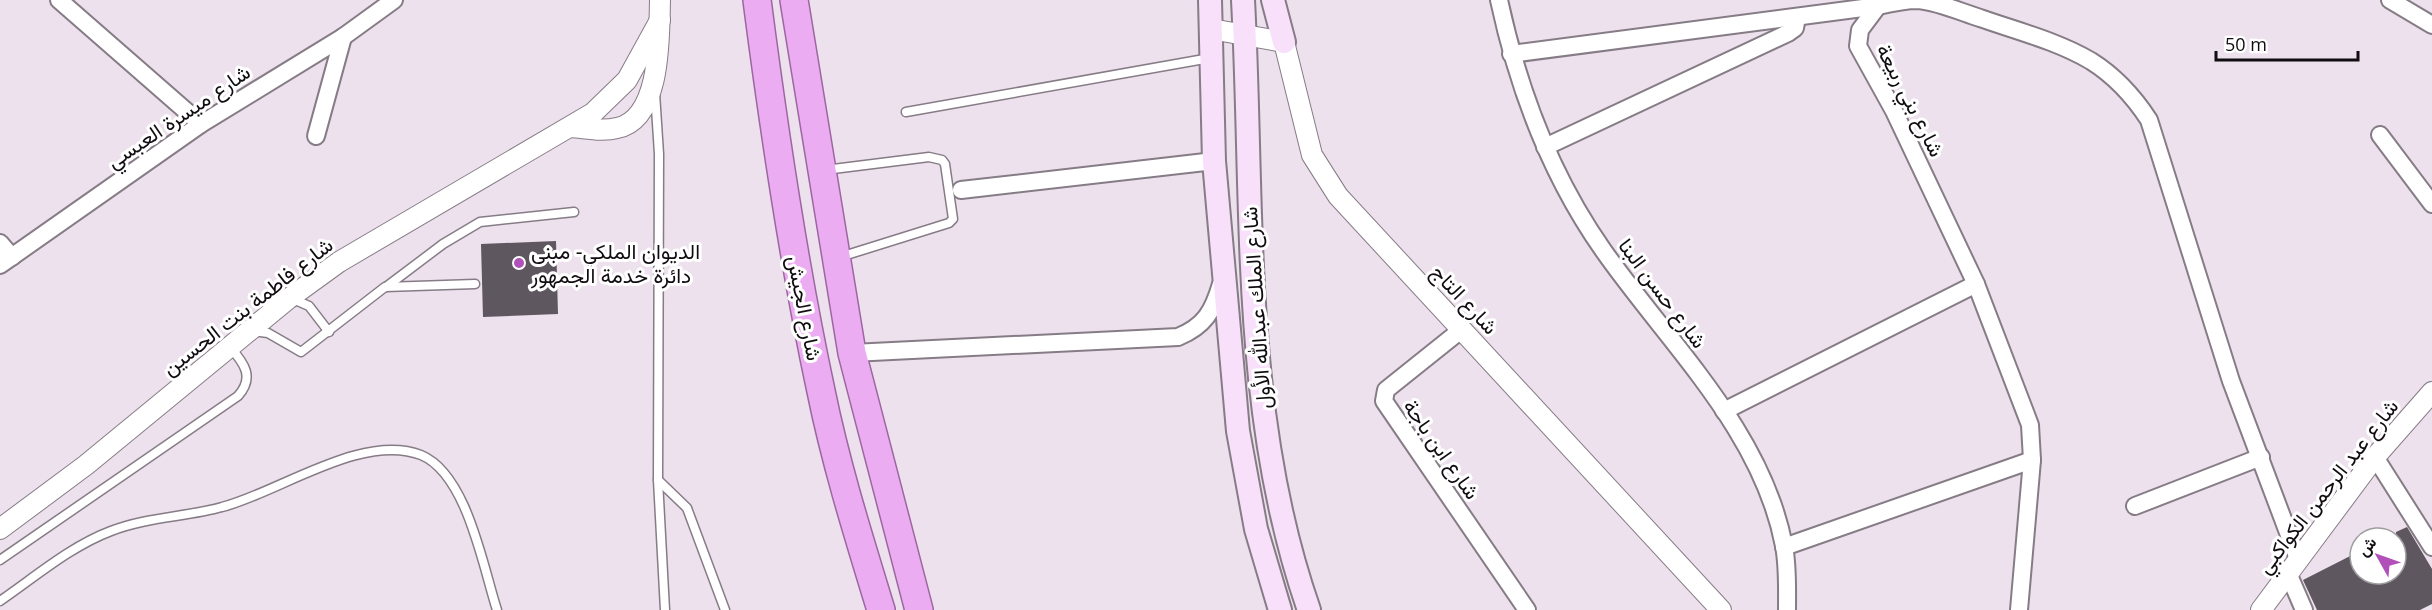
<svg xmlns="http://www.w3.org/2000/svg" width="2432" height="610" font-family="'Open Sans',Vazirmatn,sans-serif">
<rect width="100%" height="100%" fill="#ece1ec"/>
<g fill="#5f5760">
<polygon points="556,241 558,314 483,317 481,244"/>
<polygon points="2407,527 2432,569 2432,604 2420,610 2317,610 2303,580 2360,551 2360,574 2396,574 2396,532"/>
</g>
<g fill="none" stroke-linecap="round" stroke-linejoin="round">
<g stroke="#867c86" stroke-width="11">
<g id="service">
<polyline points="655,93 659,154 658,480 665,610"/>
<polyline points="906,112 1210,58"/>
<polyline points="825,170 929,157 942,160 945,164 953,219 949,223 840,257"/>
<polyline points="386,287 443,244 480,222 574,212"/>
<polyline points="293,299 309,306 329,332"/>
<polyline points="253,331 268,333 301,352 385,287 475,284"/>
<polyline points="658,480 687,508 725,610"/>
<path d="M 0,560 L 238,396 C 255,377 244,363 230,347"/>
<path d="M 0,601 C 35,577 71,546 111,531 C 146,517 187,517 222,507 C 278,493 362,432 421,455 C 467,474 483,567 497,610"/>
</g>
</g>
<g stroke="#867c86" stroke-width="20">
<g id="minor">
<polyline points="59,0 201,124"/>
<path d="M 1499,0 C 1518,88 1551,176 1603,250 C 1668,343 1762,430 1784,546 C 1788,567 1787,589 1787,610"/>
<polyline points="2390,0 2432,25"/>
<polyline points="1511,54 1878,6"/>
<polyline points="2380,135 2432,204"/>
<polyline points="316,136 343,37"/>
<polyline points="1545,147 1788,33 1795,28 1797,17"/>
<polyline points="961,190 1214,161"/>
<polyline points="0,243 12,257"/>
<polyline points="0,265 201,124 343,37 394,0"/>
<polyline points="1461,330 1386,390 1384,401 1527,610"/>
<path d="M 852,353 L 1178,337 C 1205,326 1213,311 1221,284"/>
<polyline points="1724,411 1976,284"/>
<polyline points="2375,457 2432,547"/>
<polyline points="2135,506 2261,457"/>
<polyline points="1784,547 2032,460"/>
<polyline points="2288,573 2304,610"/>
<path d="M 2019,610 L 2032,460 L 2030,425 L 1976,284 L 1894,111 L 1858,46 L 1860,30 L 1878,6 C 1891,3 1904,0 1918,0 C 1939,2 1961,12 1980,18 C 2017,31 2057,41 2091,61 C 2115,76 2134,97 2149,120 L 2231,381 L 2298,559"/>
</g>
</g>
<g stroke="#867c86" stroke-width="22">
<g id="tertiary">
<polyline points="1211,29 1284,42 1312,155 1338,196 1721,610"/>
<path d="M 571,127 C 586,128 602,132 617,128 C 662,119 659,34 660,0"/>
<polyline points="0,529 86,465 288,299 339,262 593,113 627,80 660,20"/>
<polyline points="2261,610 2375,457 2432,392"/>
</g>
</g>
<g stroke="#867c86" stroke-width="26">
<g id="secondary">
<polyline points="1210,0 1214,161 1238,431 1256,529 1280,610"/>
<path d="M 1243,0 C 1254,205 1240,413 1309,610"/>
<polyline points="1273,0 1284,42"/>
</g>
</g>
<g stroke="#9c67a0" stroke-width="30">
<g id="trunk">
<path d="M 757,0 C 774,131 793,261 821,391 C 836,465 859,538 881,610"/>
<polyline points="794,0 852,353 919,610"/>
</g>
</g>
<use href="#service" stroke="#fff" stroke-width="8"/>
<use href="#minor" stroke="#fff" stroke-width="16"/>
<use href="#tertiary" stroke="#fff" stroke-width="20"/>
<use href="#secondary" stroke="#f8e0fa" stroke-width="22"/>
<use href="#trunk" stroke="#ecacf2" stroke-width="27"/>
</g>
<circle fill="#b050b8" stroke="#fff" stroke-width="2" cx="519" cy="263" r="6"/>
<g text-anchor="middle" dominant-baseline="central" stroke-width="6" stroke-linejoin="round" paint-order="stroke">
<g font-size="21" fill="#100c10" stroke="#fff">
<text transform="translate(1911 100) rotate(63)">شارع بني ربيعة</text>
<text transform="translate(178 116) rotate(-34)">شارع ميسرة العبسي</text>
<text transform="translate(1663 293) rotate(53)">شارع حسن البنا</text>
<text transform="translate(1465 299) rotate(47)">شارع التاج</text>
<text transform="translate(247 306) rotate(-38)">شارع فاطمة بنت الحسين</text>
<text transform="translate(805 308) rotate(79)">شارع الجيش</text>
<text transform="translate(1256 308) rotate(-94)">شارع الملك عبدالله الأول</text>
<text transform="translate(1442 449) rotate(55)">شارع ابن باجة</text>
<text transform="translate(2327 486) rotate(-52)">شارع عبد الرحمن الكواكبي</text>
</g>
<g font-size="21" fill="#100c10" stroke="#fff" text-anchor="start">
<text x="531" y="251">الديوان الملكي- مبنى<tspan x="531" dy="24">دائرة خدمة الجمهور</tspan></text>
</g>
</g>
<g transform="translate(2378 556) rotate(310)"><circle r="28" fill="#ffffff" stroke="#9f9e9f" stroke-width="1.5"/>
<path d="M0-4.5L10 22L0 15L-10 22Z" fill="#b050b8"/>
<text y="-9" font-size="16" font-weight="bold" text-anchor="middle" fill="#100c10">ش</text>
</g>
<path d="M2216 51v9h142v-9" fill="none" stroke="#100c10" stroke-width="3"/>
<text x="2225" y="51" font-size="18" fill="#100c10" stroke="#ffffff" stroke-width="4.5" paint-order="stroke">50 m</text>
</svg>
